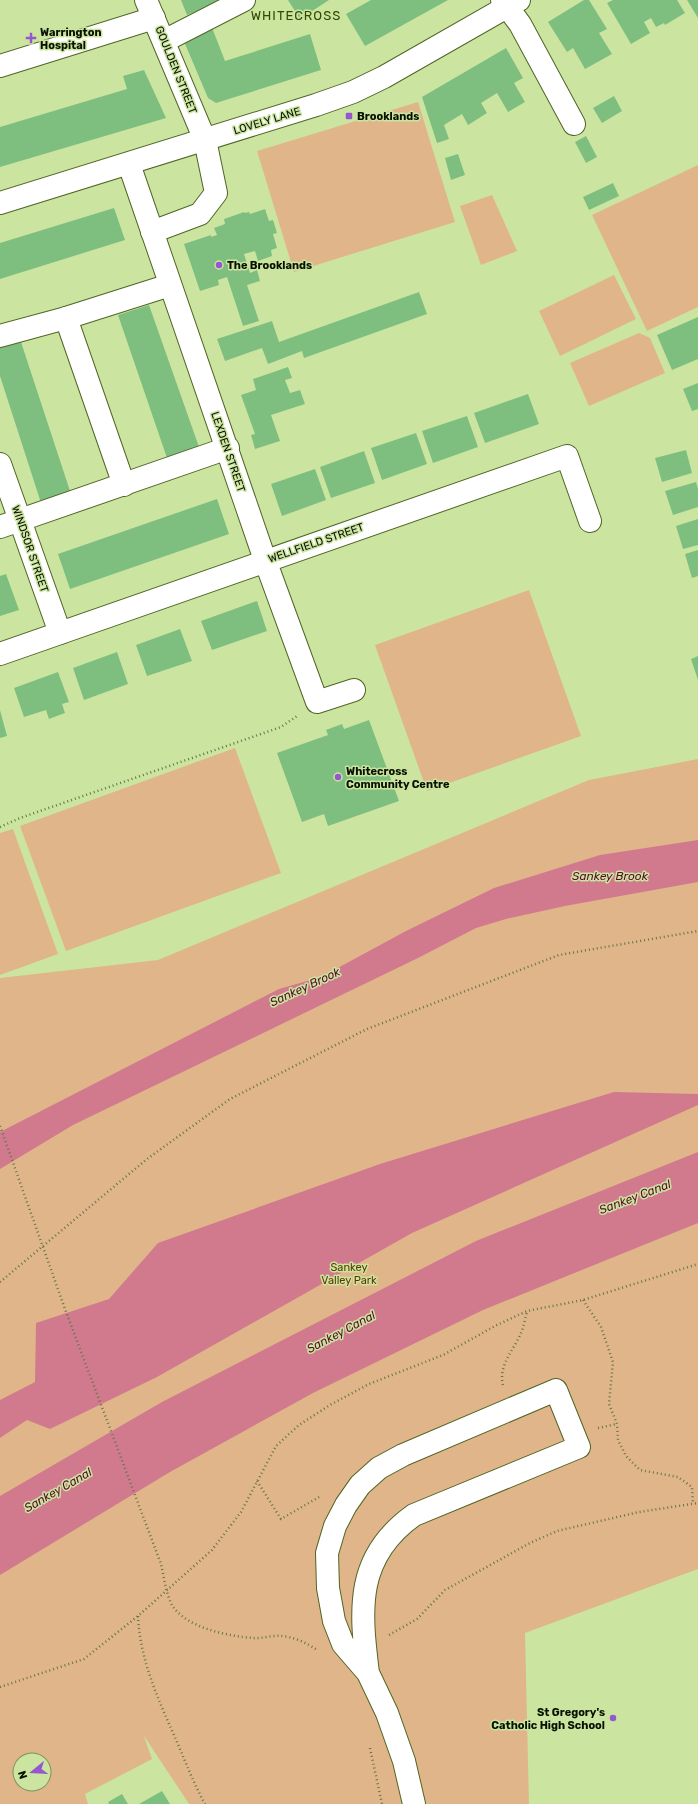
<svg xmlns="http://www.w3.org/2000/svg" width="698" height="1804" font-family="Rubik,sans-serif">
<rect width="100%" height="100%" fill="#cbe5a1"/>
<g fill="#e1b58a" fill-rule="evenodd">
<polygon points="418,102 455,222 294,272 257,151"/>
<polygon points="698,165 698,307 647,331 592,215"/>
<polygon points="492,195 517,251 481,265 460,206"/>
<polygon points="614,275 636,319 560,356 539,311"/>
<polygon points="639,333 650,338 665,373 589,406 570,363"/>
<polygon points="529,590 581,736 427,791 375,645"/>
<polygon points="235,748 281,873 66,951 20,826"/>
<path d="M 698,759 L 698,1569 L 525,1633 L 529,1804 L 189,1804 L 144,1736 L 152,1759 L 85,1794 L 88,1804 L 0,1804 L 0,978 L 158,960 L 589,780 ZM 20,1760 L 44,1760 L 44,1784 L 20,1784 Z"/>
<polygon points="13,829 58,954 0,975 0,833"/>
</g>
<g fill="#d17a8e">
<polygon points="698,840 698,882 565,906 506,919 476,928 418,958 73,1125 0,1169 0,1132 279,989 321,977 406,931 494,888 600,855"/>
<polygon points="614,1092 698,1094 698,1105 412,1233 157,1377 50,1429 27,1420 0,1438 0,1400 35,1382 36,1323 109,1299 158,1243 380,1164"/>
<polygon points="698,1152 698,1223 483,1310 313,1393 170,1472 0,1575 0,1496 162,1402 476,1241"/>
</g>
<g fill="#7ebf80">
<polygon points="181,0 218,0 219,2 187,15"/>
<polygon points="288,0 329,0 300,19"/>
<polygon points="371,0 448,0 365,46 346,14"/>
<polygon points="584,0 589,0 607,29 599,33 612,54 585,69 573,48 567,52 548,22"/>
<polygon points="613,0 677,0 685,13 665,25 664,23 656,27 651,18 644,22 650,33 631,44 607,3"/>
<polygon points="687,0 698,0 698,18"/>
<polygon points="211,25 225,61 310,34 321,70 216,103 208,98 183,39"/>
<polygon points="506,48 523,78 514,83 525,102 508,112 497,93 481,103 487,113 468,125 462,114 444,125 449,139 437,143 422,97"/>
<polygon points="144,70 166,118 0,167 0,127 127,89 123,76"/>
<polygon points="614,96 622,111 602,123 593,108"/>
<polygon points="586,136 597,157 586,163 575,142"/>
<polygon points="458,154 465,175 451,180 445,158"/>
<polygon points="613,183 619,196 589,210 583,197"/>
<polygon points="114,208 125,240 0,279 0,243"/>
<polygon points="265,209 269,221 273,220 277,233 273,234 277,248 271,250 272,256 258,261 255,251 244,254 250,273 257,270 260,281 247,285 259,321 243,326 227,277 218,280 219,285 200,291 184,244 211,235 211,237 217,235 214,228 225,224 224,219 244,212 245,213 249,212 250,214"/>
<polygon points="419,292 427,314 304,358 302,351 268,364 262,348 225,361 217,339 272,321 279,342"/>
<polygon points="149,305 199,447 167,458 118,315"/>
<polygon points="698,317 698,359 672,370 657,335"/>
<polygon points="20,339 71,494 41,503 0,376 0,346"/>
<polygon points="288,367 292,378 285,380 290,393 300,390 305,404 271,415 280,441 255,449 251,435 255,434 241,395 256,390 253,379"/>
<polygon points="698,383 698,409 692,411 683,389"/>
<polygon points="528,394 539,424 485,443 474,413"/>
<polygon points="467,416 478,447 433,463 422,431"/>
<polygon points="416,433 427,464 382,480 371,448"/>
<polygon points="686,450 692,473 662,482 655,458"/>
<polygon points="364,451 375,483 331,498 320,467"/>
<polygon points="315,469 326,500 282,516 271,484"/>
<polygon points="696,482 698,489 698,507 673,515 665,491"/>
<polygon points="217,499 229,534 70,589 58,554"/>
<polygon points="698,519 698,545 683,549 676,526"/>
<polygon points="698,550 698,576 692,578 685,554"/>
<polygon points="6,574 19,610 0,616 0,576"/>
<polygon points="257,601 267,631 212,650 201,621"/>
<polygon points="180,629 192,661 147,676 136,645"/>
<polygon points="117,652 128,684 84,700 73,668"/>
<polygon points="698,656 698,680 691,659"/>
<polygon points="58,672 69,702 62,704 65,713 49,719 46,710 24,717 14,688"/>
<polygon points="0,710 7,736 0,738"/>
<polygon points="369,720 399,801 328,826 324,814 302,822 277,753 328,735 326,730 342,724 344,729"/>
<polygon points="162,1791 170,1804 139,1804"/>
<polygon points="122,1794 128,1804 109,1804 108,1802"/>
</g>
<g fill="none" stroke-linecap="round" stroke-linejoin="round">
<g stroke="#506525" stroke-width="24">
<g id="minor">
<polyline points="146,0 205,140 216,193 200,214 152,232"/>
<polyline points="502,0 520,24 574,124"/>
<polyline points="164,41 244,0"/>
<polyline points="0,66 154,18"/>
<polyline points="129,164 265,560 317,702 354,690"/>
<polyline points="0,203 316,105 353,92 384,77 519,0"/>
<polyline points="66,318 124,485"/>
<polyline points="0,336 66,318 170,285"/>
<polyline points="0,464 60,633"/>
<polyline points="0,527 228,448"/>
<polyline points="0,654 567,456 590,521"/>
<path d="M 368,1673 C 360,1609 355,1557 414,1515 L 579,1447 L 556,1390 L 403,1455 L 379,1468 L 360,1485 L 346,1505 L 335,1526 L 327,1553 L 328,1588 L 334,1621 L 343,1644 L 368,1673 L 387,1713 L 404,1761 L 414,1804"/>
</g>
</g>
<g stroke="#64754c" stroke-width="2.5" stroke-dasharray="1 3" stroke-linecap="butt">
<polyline points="0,827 20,818 281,727 297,716"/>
<path d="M 0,1126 L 65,1309 L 161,1564 C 164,1577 166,1594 172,1605 C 186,1628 228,1636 253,1638 C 262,1639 271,1635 280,1636 C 292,1636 307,1643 317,1650"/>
<polyline points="0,1282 147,1159 230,1099 367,1029 559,955 698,931"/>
<polyline points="583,1300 601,1327 613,1362 609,1404 617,1424 618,1440 626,1456 640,1470 678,1477 692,1487 693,1503"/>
<path d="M 503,1385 C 498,1365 514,1350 521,1333 C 524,1326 525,1319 527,1312"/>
<polyline points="598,1428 617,1424"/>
<polyline points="257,1481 281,1519 321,1496"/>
<path d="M 138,1616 C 140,1661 159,1701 177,1742 C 186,1763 194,1784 205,1804"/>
<polyline points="389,1635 417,1619 445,1590 530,1543 557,1531 639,1512 698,1503"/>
<polyline points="0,1687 84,1659 138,1616 212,1550 241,1512 276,1446 299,1425 330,1405 369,1384 443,1355 495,1326 527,1311 583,1300 698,1264"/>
<polyline points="370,1748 382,1804"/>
</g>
<use href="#minor" stroke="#fff" stroke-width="22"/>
</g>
<g fill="#9557ce" stroke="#cbe5a1" stroke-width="1.5">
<path d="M29 32h4v4h4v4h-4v4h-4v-4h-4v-4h4z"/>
<rect x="345" y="112" width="8" height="8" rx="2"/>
<circle cx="219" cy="265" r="4"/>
<circle cx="338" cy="777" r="4"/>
<circle cx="613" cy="1718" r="4"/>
</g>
<g text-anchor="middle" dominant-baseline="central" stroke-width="3" stroke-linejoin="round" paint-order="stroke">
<g font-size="11" font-weight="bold" fill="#081000" stroke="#cbe5a1" text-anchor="start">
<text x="40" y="32">Warrington<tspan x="40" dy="13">Hospital</tspan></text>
<text x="357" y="116">Brooklands</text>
<text x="227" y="265">The Brooklands</text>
<text x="346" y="771">Whitecross<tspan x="346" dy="13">Community Centre</tspan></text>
<text x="605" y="1712" text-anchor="end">St Gregory's<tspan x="605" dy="13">Catholic High School</tspan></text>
</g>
<g font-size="11" fill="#081000" stroke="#cbe5a1">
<text transform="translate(176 70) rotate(68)">GOULDEN STREET</text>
<text transform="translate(267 121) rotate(-17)">LOVELY LANE</text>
<text transform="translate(228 452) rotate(71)">LEXDEN STREET</text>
<text transform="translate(316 543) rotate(-19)">WELLFIELD STREET</text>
<text transform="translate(30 549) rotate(71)">WINDSOR STREET</text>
</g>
<g font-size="11" fill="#5f3600" stroke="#cbe5a1">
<text x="349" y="1267">Sankey<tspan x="349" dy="13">Valley Park</tspan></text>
</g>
<g font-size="12" font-style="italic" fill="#5a0a28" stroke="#cbe5a1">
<text x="610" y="876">Sankey Brook</text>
<text transform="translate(305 987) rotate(-25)">Sankey Brook</text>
<text transform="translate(635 1197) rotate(-21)">Sankey Canal</text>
<text transform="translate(341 1332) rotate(-28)">Sankey Canal</text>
<text transform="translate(58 1490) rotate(-30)">Sankey Canal</text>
</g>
<g font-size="13" letter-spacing="1" fill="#354901" stroke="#cbe5a1">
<text x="296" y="15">WHITECROSS</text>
</g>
</g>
<g transform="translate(32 1772) rotate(252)"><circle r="19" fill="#cbe5a1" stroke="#7d9061"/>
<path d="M0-3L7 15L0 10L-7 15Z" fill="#9557ce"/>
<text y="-6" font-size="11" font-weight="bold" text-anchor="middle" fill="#081000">N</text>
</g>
</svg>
